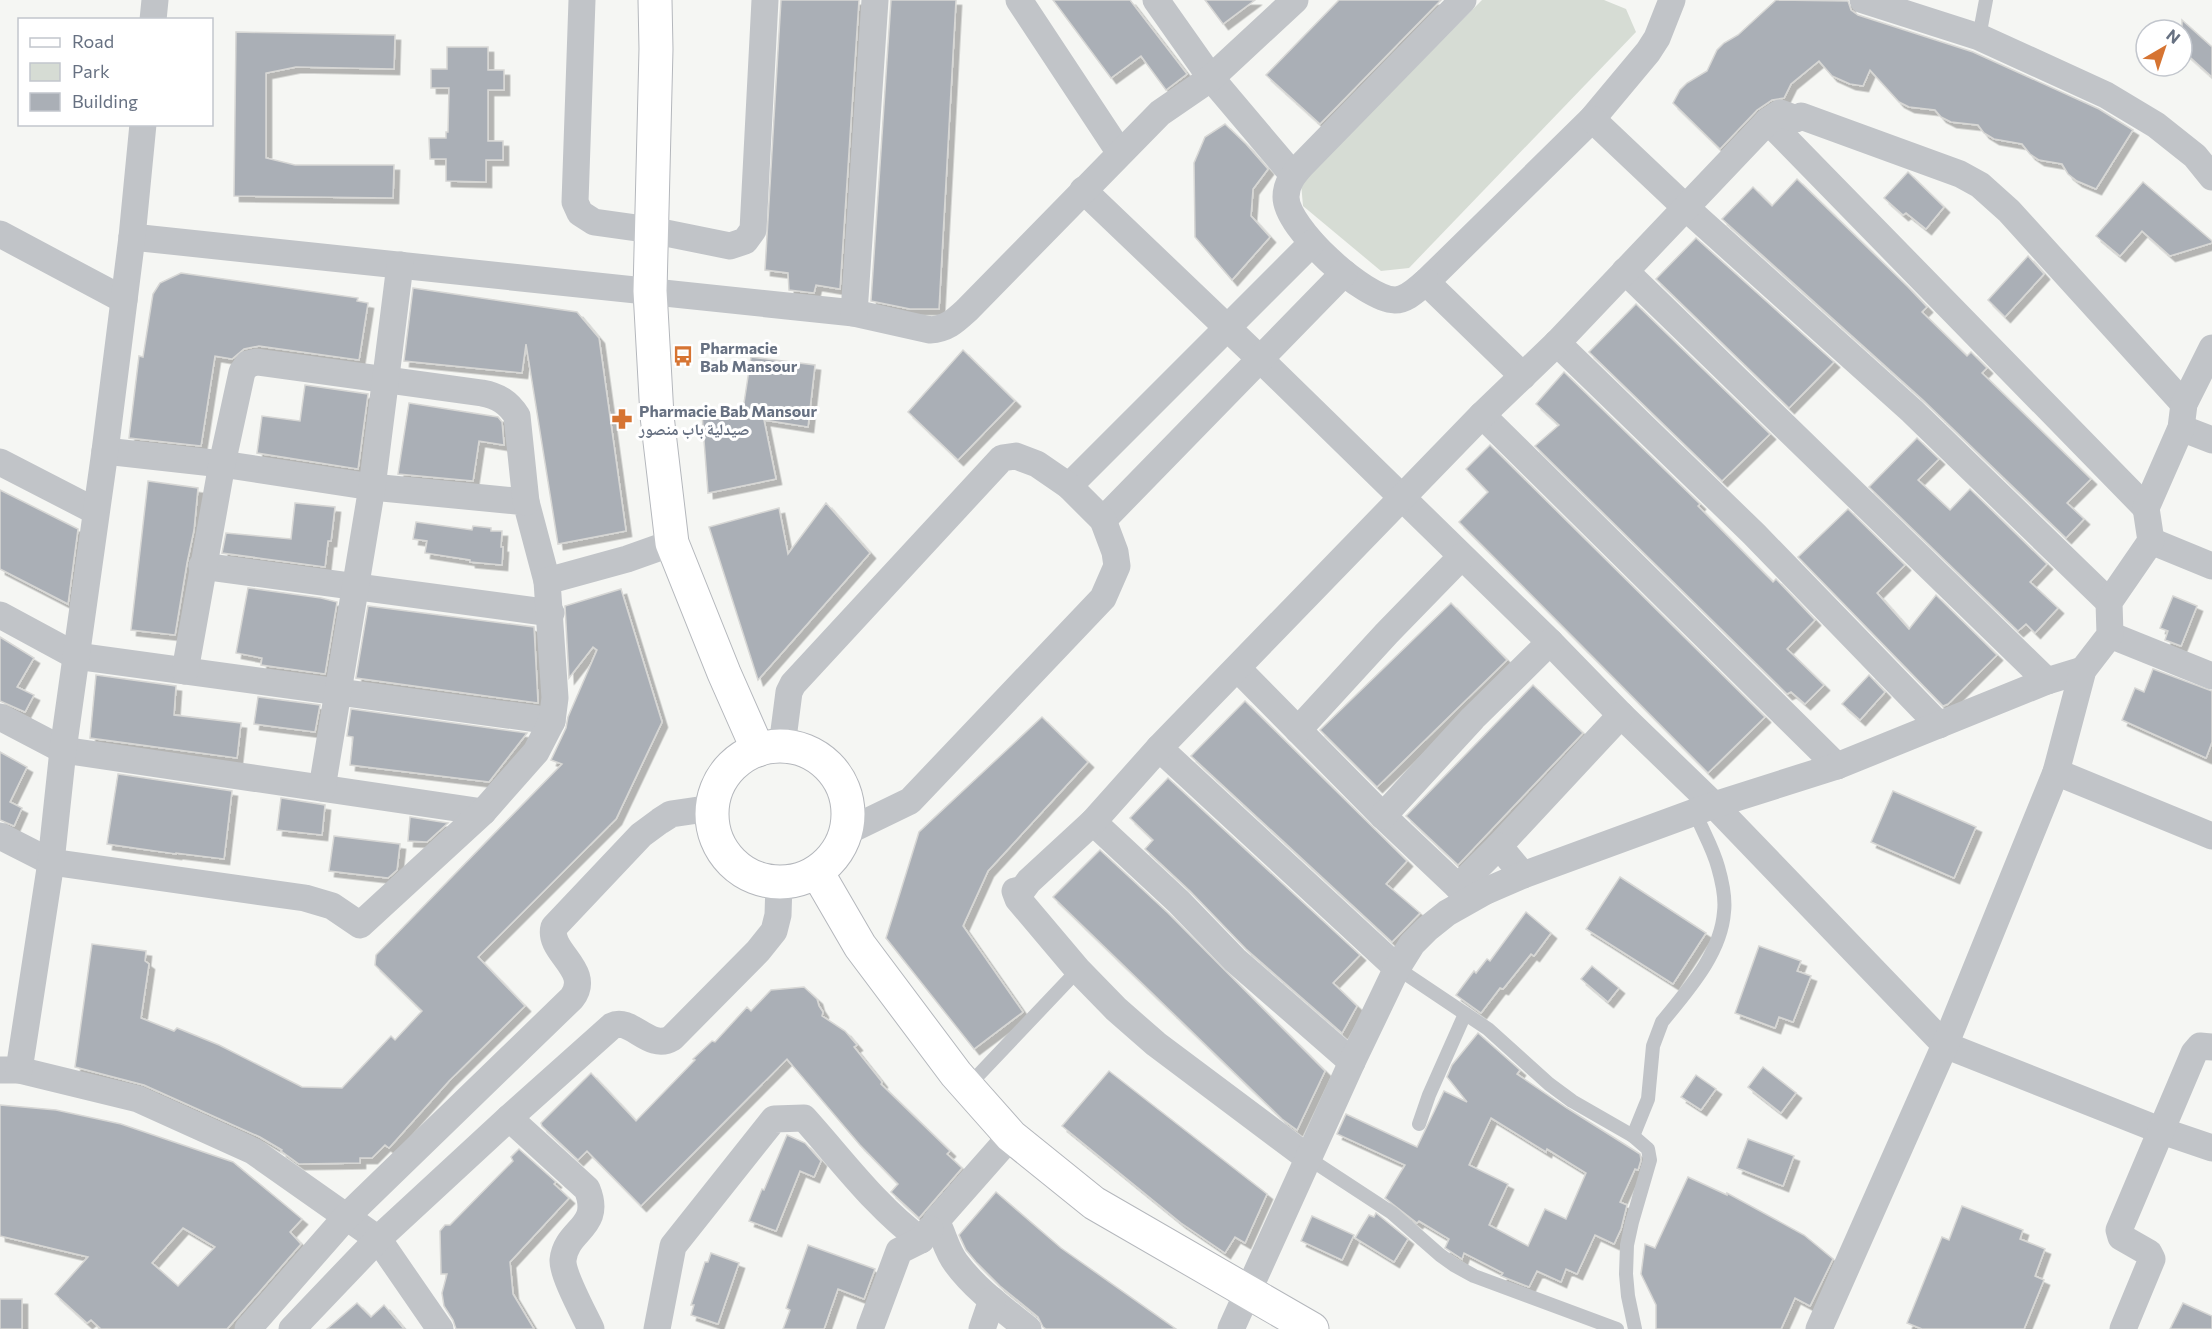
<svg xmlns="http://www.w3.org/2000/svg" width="2212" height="1329" font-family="Commissioner,'Noto Naskh Arabic',sans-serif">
<defs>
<filter id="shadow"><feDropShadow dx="5.5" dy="5.5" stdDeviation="0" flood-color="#0004"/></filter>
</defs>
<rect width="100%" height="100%" fill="#f5f6f3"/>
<polygon fill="#d6dcd4" points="1482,0 1604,0 1626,9 1636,32 1409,268 1381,271 1303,206 1301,183"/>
<g fill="#aaafb6" stroke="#d7d7d5" stroke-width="1.5" fill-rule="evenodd" filter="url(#shadow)">
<polygon points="781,0 859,0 840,289 816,285 814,293 789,290 788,273 765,270"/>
<polygon points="891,0 956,0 939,309 910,309 871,301"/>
<polygon points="1053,0 1130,0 1187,74 1166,90 1141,56 1111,78"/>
<polygon points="1205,0 1255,0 1223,24"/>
<polygon points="1339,0 1441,0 1320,124 1266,75"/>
<polygon points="1776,0 1848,1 1851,10 1858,15 1973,52 2099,109 2133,130 2096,189 2077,181 2068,174 2062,164 2039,160 2030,154 2022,144 1994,139 1984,133 1978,125 1951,122 1941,117 1935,110 1909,107 1899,102 1870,70 1863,86 1850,84 1832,76 1819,61 1791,84 1784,98 1772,100 1757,110 1720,149 1673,103 1680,90 1687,83 1707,71 1717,50 1724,43 1738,35"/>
<polygon points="2182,20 2212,47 2212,77 2182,50"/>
<polygon points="236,32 395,35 394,69 296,67 266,73 266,158 295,165 394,165 393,198 234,196"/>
<polygon points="447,47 488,47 488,70 504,70 504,90 488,90 488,141 503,141 503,160 486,160 486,182 446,181 446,159 430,159 429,138 446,138 446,132 448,132 449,88 431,88 431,69 447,69"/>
<polygon points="1225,124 1246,144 1268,169 1253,189 1251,216 1270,237 1232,280 1195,237 1194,163 1205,137"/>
<polygon points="1908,172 1944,207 1926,229 1906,213 1903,215 1884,198"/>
<polygon points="1797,179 1908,287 1927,307 1922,312 1967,356 1971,352 1987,368 1982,373 2091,479 2067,503 2084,519 2066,538 1923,400 1722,219 1753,187 1772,206"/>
<polygon points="2143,182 2212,241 2212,243 2170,256 2142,231 2120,256 2096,236"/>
<polygon points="1696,238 1834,362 1789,408 1656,279"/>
<polygon points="2028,256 2044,274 2005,317 1988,300"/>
<polygon points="181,273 358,298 357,301 368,303 359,360 259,346 244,349 232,359 215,356 201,446 129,438 139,356 143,357 153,294 160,283"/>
<polygon points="413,288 577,312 599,338 626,531 558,544 526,344 522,373 404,361"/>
<polygon points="1636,304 1770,434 1722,481 1589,352"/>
<polygon points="963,350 1015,401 958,460 908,412"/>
<polygon points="751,357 815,365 808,427 764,420 776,479 708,493 702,414 742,416"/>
<polygon points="1564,372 1700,504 1698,506 1773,582 1776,579 1815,620 1787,649 1824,685 1805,704 1791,692 1787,694 1535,446 1559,425 1536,404"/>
<polygon points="305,385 368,394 358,469 257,453 262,416 300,421"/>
<polygon points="409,403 498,417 502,422 504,445 479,441 473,481 398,474"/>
<polygon points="1917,438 1939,459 1918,480 1950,510 1970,489 2047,564 2030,582 2058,608 2035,633 2026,624 2018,631 1869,487"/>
<polygon points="1490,445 1765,717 1708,773 1459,522 1488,492 1466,469"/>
<polygon points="148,481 198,488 194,530 187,563 175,635 131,630"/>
<polygon points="0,490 78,529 68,604 0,569"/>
<polygon points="295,503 335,507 331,541 328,541 325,567 222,553 226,533 291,539"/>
<polygon points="826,503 870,553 758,680 709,527 779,508 788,554"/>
<polygon points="1848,509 1905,565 1877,593 1909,629 1936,595 1996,654 1997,655 1948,704 1943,706 1798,557"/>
<polygon points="416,522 472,530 473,526 491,528 491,531 502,531 501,547 503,547 502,565 470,562 470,560 425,553 427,541 413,539"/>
<polygon points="248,588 321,598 337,602 325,674 261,665 262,658 236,653"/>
<polygon points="621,589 662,722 616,819 478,957 525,1006 449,1081 389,1148 385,1145 372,1158 360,1158 360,1163 299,1164 281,1151 282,1150 260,1137 144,1085 75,1067 92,944 146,951 145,961 149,964 141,1018 174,1031 177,1028 219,1045 302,1087 342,1088 391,1036 395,1040 422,1011 375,965 376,955 562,764 551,760 566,728 568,717 597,650 593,647 569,678 565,606"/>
<polygon points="2173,596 2197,606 2181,646 2165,640 2168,631 2160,628"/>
<polygon points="1451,603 1507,660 1377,787 1320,730"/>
<polygon points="368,606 534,627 538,703 356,678"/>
<polygon points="0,637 34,658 17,687 34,695 25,712 0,701"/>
<polygon points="2153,669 2212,691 2212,742 2206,758 2122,720 2135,688 2144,692"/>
<polygon points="96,675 176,686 174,715 241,723 237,758 90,738"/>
<polygon points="1869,675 1885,692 1860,720 1842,704"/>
<polygon points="1533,685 1583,733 1458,865 1406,816"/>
<polygon points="258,697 320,705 315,732 254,724"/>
<polygon points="1245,701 1407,861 1386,884 1420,913 1392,942 1191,756"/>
<polygon points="351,709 527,733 489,782 350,765 353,737 347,736"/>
<polygon points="1042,717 1088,762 988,871 963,926 1023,1012 974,1049 886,938 919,832"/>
<polygon points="0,752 27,767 10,802 22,808 14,826 0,820"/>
<polygon points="118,774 232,791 224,859 176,853 176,854 107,844"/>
<polygon points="1168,778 1360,955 1333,983 1357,1006 1342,1033 1246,949 1190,891 1145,849 1153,840 1130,818"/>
<polygon points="1893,791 1976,827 1954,878 1871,842"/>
<polygon points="281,798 325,805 322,835 277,830"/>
<polygon points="410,817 448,823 427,842 408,841"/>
<polygon points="334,836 400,844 397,870 388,878 329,871"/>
<polygon points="1100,850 1168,913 1325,1071 1297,1130 1282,1119 1053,897"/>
<polygon points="1620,877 1706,933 1673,984 1586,929"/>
<polygon points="1526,912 1551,933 1534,956 1531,954 1503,989 1500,988 1481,1013 1456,995 1474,971 1476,973 1487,959 1490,961"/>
<polygon points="1759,946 1801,961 1797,971 1811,976 1793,1022 1779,1017 1775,1028 1735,1013"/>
<polygon points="1592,966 1619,988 1608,1002 1581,979"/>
<polygon points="804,987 817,999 819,1006 823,1012 822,1016 845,1031 857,1045 854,1047 882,1082 881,1084 950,1151 947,1154 962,1168 919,1218 891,1192 898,1184 860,1145 787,1059 641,1206 587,1151 578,1160 542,1126 541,1123 591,1073 636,1121 695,1060 693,1059 712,1041 715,1042 747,1007 751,1011 771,990"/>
<path d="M 1478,1033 L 1520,1070 L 1517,1074 L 1567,1108 L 1640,1154 L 1641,1160 L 1638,1170 L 1635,1169 L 1620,1202 L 1627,1205 L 1621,1229 L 1614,1244 L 1595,1235 L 1577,1274 L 1566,1269 L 1561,1282 L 1537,1271 L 1529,1287 L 1501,1276 L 1503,1273 L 1464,1253 L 1462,1259 L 1459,1257 L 1445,1248 L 1449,1239 L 1419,1221 L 1417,1223 L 1385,1198 L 1405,1165 L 1337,1134 L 1346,1114 L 1417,1147 L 1444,1091 L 1467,1102 L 1447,1077 L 1452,1065 ZM 1491,1118 L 1546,1152 L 1547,1149 L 1586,1173 L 1566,1219 L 1545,1209 L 1528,1246 L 1489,1225 L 1508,1184 L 1469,1165 Z"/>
<polygon points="1763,1067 1796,1093 1781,1113 1748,1087"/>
<polygon points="1109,1071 1267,1194 1245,1243 1235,1237 1225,1253 1181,1223 1062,1126"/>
<polygon points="1696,1075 1716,1089 1701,1110 1681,1097"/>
<path d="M 0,1105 L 56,1110 L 121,1124 L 233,1162 L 302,1219 L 290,1232 L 301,1244 L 227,1329 L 101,1329 L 91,1320 L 87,1323 L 55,1294 L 88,1257 L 0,1236 ZM 183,1228 L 215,1247 L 178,1286 L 152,1263 Z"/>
<polygon points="787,1135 805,1143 821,1161 814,1177 800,1171 776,1231 749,1221 762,1189 764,1190"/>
<polygon points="1748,1139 1794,1156 1783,1186 1737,1168"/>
<polygon points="519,1149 556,1182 554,1184 569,1198 510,1262 513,1294 534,1329 456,1329 453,1320 444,1306 442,1293 447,1274 441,1274 440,1231 445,1225 450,1225 513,1161 511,1157"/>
<polygon points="1688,1177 1727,1195 1727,1193 1804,1235 1833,1259 1810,1306 1795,1298 1781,1329 1656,1329 1656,1305 1641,1274 1645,1244 1655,1248"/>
<polygon points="996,1192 1061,1248 1176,1329 1046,1329 1043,1327 1038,1317 1000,1286 976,1262 966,1250 959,1235"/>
<polygon points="1962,1206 2023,1230 2020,1239 2045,1249 2035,1276 2044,1280 2024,1329 1922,1329 1907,1323 1942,1237 1949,1240"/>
<polygon points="1376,1213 1408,1239 1394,1262 1355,1238 1369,1215 1374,1217"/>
<polygon points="1312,1216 1354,1235 1342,1260 1301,1241"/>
<polygon points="808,1245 875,1269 864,1299 838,1289 824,1329 783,1329 790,1310 786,1308"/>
<polygon points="711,1253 739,1263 718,1324 691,1315 694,1305 691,1305 705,1262 708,1262"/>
<rect x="0" y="1299" width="22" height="30"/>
<polygon points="357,1303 371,1317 384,1305 404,1329 327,1329"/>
<polygon points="2183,1303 2212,1316 2212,1329 2170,1329"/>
</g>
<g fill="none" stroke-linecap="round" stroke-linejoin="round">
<g stroke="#b4b7bc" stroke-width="35">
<g id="secondary">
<polyline points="655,0 656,49 650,291 657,416 672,543 724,673 758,750"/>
<circle cx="780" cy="814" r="68"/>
<polyline points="817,872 860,946 956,1074 1011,1136 1094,1203 1312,1329"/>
</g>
</g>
<g stroke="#c1c4c8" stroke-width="14">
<polyline points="1979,37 1986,0"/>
<polyline points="1397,968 1488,1029 1549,1084 1572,1101 1633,1136 1648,1149 1650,1160 1632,1222 1627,1245 1626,1274 1628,1296 1635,1329"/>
<polyline points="968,1086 1078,970"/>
<polyline points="1419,1124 1429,1095 1465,1014"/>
<path d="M 1633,1136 L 1648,1099 L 1653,1046 L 1662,1022 C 1687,991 1721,954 1724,912 C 1726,897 1722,881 1718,867 C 1713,848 1702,830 1695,812"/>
<polyline points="1308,1158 1392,1213 1440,1255 1454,1265 1474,1276 1617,1329"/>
</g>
<g stroke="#c1c4c8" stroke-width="27">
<polyline points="582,0 575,202 580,213 594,222 651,230 730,246 745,241 753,230 765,0"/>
<polyline points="1019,0 1120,153"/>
<polyline points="1156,0 1211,78 1293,175"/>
<path d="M 1463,0 L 1302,165 C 1294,174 1286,183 1286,197 C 1286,228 1364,299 1395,300 C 1407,300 1417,289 1426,282 L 1592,119 L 1648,52 L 1657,38 L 1672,0"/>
<polyline points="1863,0 1979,37 2106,95 2156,125 2195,156 2212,177"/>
<polyline points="153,20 155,0"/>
<polyline points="1592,119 1685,207 1912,411 2109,602"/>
<polyline points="1768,121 2146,508"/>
<polyline points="1083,190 1260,359 1550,642 1621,715 1714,805 1945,1045 2162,1131 2212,1148"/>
<polyline points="0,234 124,300"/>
<path d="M 132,237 L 854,313 L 930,330 C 947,329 955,321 967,310 L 1160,113 L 1211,78 L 1295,0"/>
<polyline points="1625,271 2047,681"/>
<polyline points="1426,282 1523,376"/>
<polyline points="854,313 875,0"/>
<polyline points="1557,343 1754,534 1939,725"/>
<polyline points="1482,415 1837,766"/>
<polyline points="2181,428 2212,440"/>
<polyline points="105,451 222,464 372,487 526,502 547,581"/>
<polyline points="0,462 95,511"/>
<polyline points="1069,486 1312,243"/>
<polyline points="1103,520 1344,273"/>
<polyline points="2151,541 2212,566"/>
<polyline points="202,566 551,613"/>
<polyline points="0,615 76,656 552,721"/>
<polyline points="2110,635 2212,676"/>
<polyline points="1238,669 1383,816 1458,887 1486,891"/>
<path d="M 185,671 L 222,464 L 242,372 L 248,364 L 257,362 L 482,393 C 498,396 508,402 517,416 L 526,502"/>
<polyline points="0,717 63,750 483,812"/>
<polyline points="1298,730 1387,633 1461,557"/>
<polyline points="782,746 789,692 793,684 1002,458 1016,456 1037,464 1069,486 1103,520 1115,552 1117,566 1103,598 910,801 846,832"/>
<polyline points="1159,748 1397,968"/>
<polyline points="2056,772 2212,836"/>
<polyline points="322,788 372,487 400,265"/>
<polyline points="1383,816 1473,718 1550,642"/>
<polyline points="1093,822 1179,902 1235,960 1352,1062"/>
<polyline points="0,836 51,862 305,898 332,906 360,925 483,812 536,752 552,721 555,698 547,581 627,559 672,543"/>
<polyline points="1523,875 1499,846 1621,715"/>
<polyline points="1458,887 1499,846"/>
<polyline points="0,1070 19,1070 138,1099 253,1151 378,1239 440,1329"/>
<polyline points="19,1070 51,862 63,750 105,451 132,237 143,124"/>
<path d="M 509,1118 L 587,1189 C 603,1228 566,1229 563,1260 C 562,1274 584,1314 591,1329"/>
<path d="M 1011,1136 L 936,1221 C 944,1235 946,1250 956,1263 C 975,1289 1003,1309 1028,1329"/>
<polyline points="1308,1158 1156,1044 1116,1009 1078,970 1018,899 1015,891 1023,889 1029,881 1093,822 1159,748 1482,415 1557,343 1768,121 1780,113 1796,119 1801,116 1960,174 1980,185 2009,211 2184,404"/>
<path d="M 248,1329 L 347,1216 L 572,998 C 593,970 547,952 554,927 L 641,835 L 660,821 L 671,814 L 712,808"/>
<path d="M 292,1329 L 378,1239 L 509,1118 L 612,1026 C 631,1016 649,1052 672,1038 L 758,951 L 774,931 L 778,915 L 779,883"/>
<path d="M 657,1329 L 673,1246 L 774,1119 L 804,1118 C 841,1159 876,1207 921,1240"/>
<polyline points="870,1329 899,1251 921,1240 930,1229"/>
<polyline points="982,1329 992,1300"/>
<polyline points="1231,1329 1352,1062 1397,968 1412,944 1427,929 1447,913 1486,891 1523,875 1714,805 1837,766 2047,681 2083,670"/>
<polyline points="1819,1329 1945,1045 2056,772 2083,670 2110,635 2109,602 2151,541 2146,508 2181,428 2184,404 2212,348"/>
<polyline points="2123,1329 2152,1259 2149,1253 2121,1237 2119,1230 2194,1053 2200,1046 2212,1047"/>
</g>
<use href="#secondary" stroke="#fff" stroke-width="33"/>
</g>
<defs>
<g id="bus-bare" transform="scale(1.62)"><path d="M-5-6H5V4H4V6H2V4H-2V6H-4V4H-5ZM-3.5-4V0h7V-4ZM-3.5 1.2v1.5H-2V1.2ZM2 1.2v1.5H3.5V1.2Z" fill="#d67432" stroke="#fff" stroke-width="2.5" paint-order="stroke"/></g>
<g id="pharmacy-bare" transform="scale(1.62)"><path d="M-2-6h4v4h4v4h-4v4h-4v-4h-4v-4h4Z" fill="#d67432" stroke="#fff" stroke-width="2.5" paint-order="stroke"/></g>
</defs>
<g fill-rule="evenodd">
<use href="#bus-bare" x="683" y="356"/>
<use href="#pharmacy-bare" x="622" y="419"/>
</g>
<g text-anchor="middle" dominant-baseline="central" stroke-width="6" stroke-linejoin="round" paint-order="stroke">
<g font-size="16" font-weight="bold" fill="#677182" stroke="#fff" text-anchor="start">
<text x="700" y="347">Pharmacie<tspan x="700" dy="18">Bab Mansour</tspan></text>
<text x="639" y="410">Pharmacie Bab Mansour<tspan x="639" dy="18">صيدلية باب منصور</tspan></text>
</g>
</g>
<rect x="18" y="18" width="195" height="108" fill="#ffffff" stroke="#c2c6cd" stroke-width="1.5"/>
<rect x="30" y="38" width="30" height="9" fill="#ffffff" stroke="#c2c6cd" stroke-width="1.5"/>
<text x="72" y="48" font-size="18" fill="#677182">Road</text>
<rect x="30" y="63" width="30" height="18" fill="#d6dcd4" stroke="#c2c6cd" stroke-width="1.5"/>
<text x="72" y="78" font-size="18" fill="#677182">Park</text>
<rect x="30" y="93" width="30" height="18" fill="#aaafb6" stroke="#c2c6cd" stroke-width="1.5"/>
<text x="72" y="108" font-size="18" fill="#677182">Building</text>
<g transform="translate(2164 48) rotate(39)"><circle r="28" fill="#ffffff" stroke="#c2c6cd" stroke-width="1.5"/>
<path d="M0-4.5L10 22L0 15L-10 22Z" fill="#d67432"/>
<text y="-9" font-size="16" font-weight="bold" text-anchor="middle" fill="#677182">N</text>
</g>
</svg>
